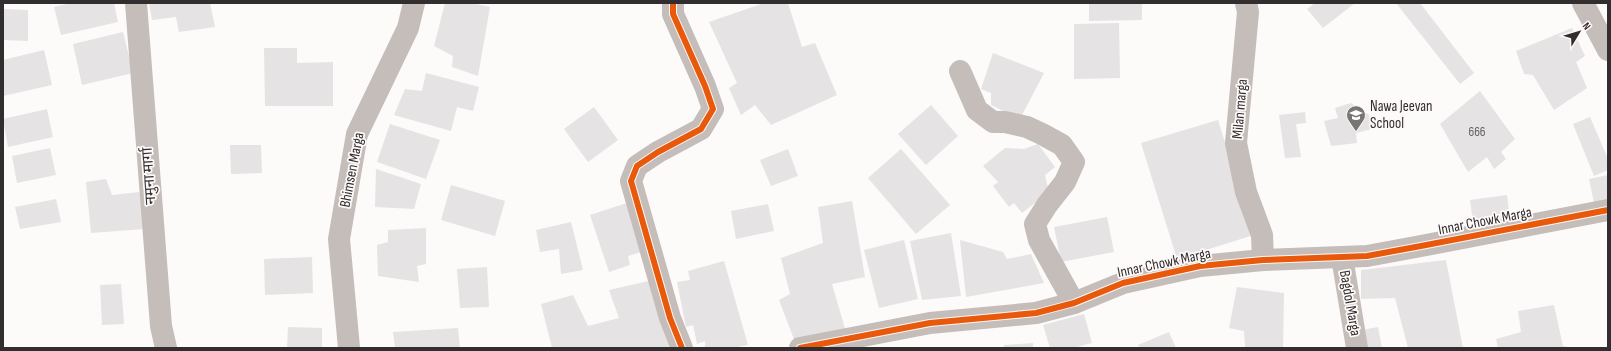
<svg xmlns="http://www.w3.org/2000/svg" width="1611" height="351" font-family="'Sofia Sans Condensed','Noto Sans Devanagari',sans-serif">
<rect width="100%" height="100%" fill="#fdfafa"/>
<g fill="#e6e3e4">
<polygon points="71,3 114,3 118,22 61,35 54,7"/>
<polygon points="149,3 210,3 215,27 179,32 176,17 152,20"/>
<polygon points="445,3 471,3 490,7 478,76 452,67 453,56 434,46"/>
<polygon points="764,3 788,3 802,47 815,43 837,95 771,125 755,105 741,115 729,88 737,83 709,22"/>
<polygon points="1089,3 1142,3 1142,20 1089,21"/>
<polygon points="1315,3 1355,3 1323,28 1307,9"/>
<polygon points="1396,3 1420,3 1474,73 1460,84"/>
<polygon points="3,9 28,10 28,41 3,40"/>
<polygon points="1119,23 1120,78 1074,79 1074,24"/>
<polygon points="1572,28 1585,56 1576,62 1587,88 1554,110 1533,75 1524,74 1516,51"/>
<polygon points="123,32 133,73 82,85 73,44"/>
<polygon points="264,48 297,48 297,63 333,62 333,106 265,106"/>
<polygon points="44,50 52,85 3,96 3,60"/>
<polygon points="993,53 1044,73 1020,119 991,105 991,93 981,89"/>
<polygon points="426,73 479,87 473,111 457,107 451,131 394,115 405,89 422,91"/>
<polygon points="1480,91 1515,139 1501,152 1506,159 1494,169 1487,157 1468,172 1440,124"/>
<polygon points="1351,103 1369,115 1372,129 1356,133 1357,143 1331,146 1324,121 1338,118 1335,108"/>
<polygon points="931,105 958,136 926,165 898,134"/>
<polygon points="594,107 618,140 588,162 564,129"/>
<polygon points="47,109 53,137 8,147 3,119"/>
<polygon points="1305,112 1306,123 1296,124 1301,157 1285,158 1279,115"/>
<polygon points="1590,117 1608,159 1608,170 1594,176 1573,124"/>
<polygon points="1218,120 1254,235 1177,259 1141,143"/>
<polygon points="390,124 440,140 426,179 377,162"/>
<polygon points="1038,144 1055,167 1045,175 1049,192 1022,213 1014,203 1009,207 993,186 998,182 983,166 1005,148 1024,149"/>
<polygon points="230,145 261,145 262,173 231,174"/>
<polygon points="50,148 56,175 17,183 12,156"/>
<polygon points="788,149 798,176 771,186 760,160"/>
<polygon points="901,149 950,205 916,234 868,178"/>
<polygon points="376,169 421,184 414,209 375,207"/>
<polygon points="1608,175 1608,200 1594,203 1589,179"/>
<polygon points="106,179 112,195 140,192 144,229 91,233 86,182"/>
<polygon points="451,185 505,201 495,236 441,220"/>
<polygon points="1507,195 1510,218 1473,223 1470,200"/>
<polygon points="56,199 61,222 20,229 15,207"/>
<polygon points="633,201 649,250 628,256 630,265 609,272 590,215"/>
<polygon points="852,201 865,277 832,284 846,332 795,342 779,300 790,294 781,258 823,243 818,207"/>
<polygon points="768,204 774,231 736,239 731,211"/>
<polygon points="1107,217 1114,252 1061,262 1054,227"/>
<polygon points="571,222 583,270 561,274 559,249 540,252 536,230"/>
<polygon points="426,228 426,264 417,266 419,282 378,276 377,245 388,242 388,230"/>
<polygon points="951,233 961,296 922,300 910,241"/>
<polygon points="904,240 918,299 879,308 864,250"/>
<polygon points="960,240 1003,252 1007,259 1031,254 1044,283 966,297"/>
<polygon points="312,257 313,293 265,295 264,259"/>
<polygon points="1446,260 1463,348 1408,348 1395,298 1361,299 1361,270"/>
<polygon points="724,261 748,345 732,348 705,348 705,341 697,344 693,325 686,327 677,282 690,280 688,271"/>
<polygon points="487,267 489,307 460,308 457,269"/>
<polygon points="653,280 674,347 668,348 552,348 541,304 573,295 588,326 619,318 609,290"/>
<polygon points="121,284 124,324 102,325 100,285"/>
<polygon points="1237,287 1284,293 1283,348 1246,348 1245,346 1244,331 1229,328"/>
<polygon points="1554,305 1563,346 1573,348 1498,348 1496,339 1521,332 1518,311"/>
<polygon points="1084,314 1092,343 1073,348 1050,348 1043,325"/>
<polygon points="288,327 322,328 322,348 287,348"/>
<polygon points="1378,327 1382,348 1360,348 1356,331"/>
<polygon points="458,328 460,348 395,348 393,332"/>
<polygon points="1169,332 1176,348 1140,348 1138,345"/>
<polygon points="1033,343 1033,348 1004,348 1004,345"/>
</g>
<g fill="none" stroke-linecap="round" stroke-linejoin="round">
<g stroke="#c5bdb9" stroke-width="22">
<polyline points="136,3 161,326 166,348"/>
<polyline points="673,3 673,14 705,86 713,109 701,129 658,152 637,166 631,181 670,318 682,348"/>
<polyline points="1246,3 1248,12 1236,143 1246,192 1262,235 1263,260"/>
<polyline points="1583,3 1608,50"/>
<polyline points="960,71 977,110 993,122 1005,122 1027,127 1042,134 1062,145 1074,162 1065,182 1047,205 1035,224 1039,240 1074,303"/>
<polyline points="1342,257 1357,348"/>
<polyline points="349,348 339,239 357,134 408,28 414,3"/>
<polyline points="800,348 930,323 1036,313 1074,303 1123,283 1200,266 1263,260 1367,256 1421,246 1608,210"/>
</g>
<g stroke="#fef9f9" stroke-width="8">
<g id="cycleway">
<polyline points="673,3 673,14 705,86 713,109 701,129 658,152 637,166 631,181 670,318 682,348"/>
<polyline points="800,348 930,323 1036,313 1074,303 1123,283 1200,266 1263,260 1367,256 1421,246 1608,210"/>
</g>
</g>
<use href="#cycleway" stroke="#e8590c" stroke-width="6"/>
</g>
<defs>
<g id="school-pin" transform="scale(1)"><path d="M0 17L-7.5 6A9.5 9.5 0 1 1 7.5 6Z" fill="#797575" stroke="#fef9f9"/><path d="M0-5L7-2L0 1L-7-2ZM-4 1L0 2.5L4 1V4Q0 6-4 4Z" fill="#fff"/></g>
</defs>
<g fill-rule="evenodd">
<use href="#school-pin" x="1356" y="115"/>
</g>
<g text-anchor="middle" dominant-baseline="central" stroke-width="3.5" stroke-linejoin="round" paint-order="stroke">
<g font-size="13" fill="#615c5e">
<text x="1477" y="132">666</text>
</g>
<g font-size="15" fill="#322d2e" stroke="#fef9f9" text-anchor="start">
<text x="1370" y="106">Nawa Jeevan<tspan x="1370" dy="17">School</tspan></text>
</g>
<g font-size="15" fill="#322d2e" stroke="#fef9f9">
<text transform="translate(1240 109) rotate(-85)">Milan marga</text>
<text transform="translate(352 170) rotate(-79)">Bhimsen Marga</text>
<text transform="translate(149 176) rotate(-94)">नमुना मार्गा</text>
<text transform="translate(1485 221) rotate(-11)">Innar Chowk Marga</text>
<text transform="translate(1164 263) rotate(-12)">Innar Chowk Marga</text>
<text transform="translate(1350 303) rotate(80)">Bagdol Marga</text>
</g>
</g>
<rect width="1611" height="351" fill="none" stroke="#322d2e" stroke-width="8"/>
<g transform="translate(1579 32) rotate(52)" stroke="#fef9f9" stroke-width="3" paint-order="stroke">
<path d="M0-3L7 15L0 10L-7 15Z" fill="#322d2e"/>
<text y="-6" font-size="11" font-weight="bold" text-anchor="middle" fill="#322d2e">N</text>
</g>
</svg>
